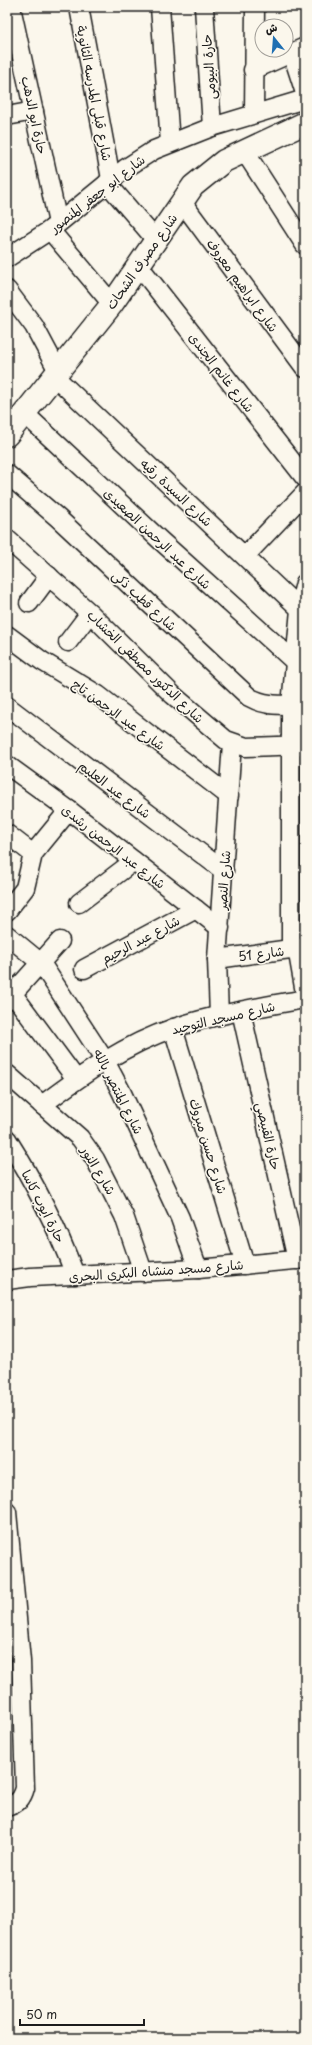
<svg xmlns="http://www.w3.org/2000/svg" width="312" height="2045" font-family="'Playpen Sans','Playpen Sans Arabic',sans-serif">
<rect width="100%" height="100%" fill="#fbf7ec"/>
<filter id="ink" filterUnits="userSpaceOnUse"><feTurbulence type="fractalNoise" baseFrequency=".025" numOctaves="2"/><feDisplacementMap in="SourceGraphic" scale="8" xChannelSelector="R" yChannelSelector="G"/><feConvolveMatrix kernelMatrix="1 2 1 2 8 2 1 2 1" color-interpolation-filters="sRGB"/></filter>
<g filter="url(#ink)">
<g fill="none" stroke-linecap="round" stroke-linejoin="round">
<g stroke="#1c1c1c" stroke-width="21">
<g id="street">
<polyline points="11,7 58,223"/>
<polyline points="79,7 111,179"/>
<polyline points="160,7 170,143"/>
<polyline points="204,7 212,127"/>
<polyline points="292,53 305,93"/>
<polyline points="253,70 305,47"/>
<polyline points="254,113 255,7"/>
<polyline points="7,116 34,111"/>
<polyline points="245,152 305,245"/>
<polyline points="107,183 156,240"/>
<polyline points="182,202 305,368"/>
<polyline points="50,230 112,304"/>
<polyline points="7,258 50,230 126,168 154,150 212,127 305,99"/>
<polyline points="139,266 305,478"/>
<polyline points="7,290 34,326 58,371"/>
<polyline points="54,376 300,609"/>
<polyline points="24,413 161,541 294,661"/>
<path d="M 7,474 L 58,518 L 249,697 C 263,705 276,705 291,705"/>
<polyline points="7,539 90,613 173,695 226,740 246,747 305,745"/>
<polyline points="245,556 305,493"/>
<polyline points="29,603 49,576"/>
<polyline points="7,635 42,661 98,695 229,796"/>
<polyline points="68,642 90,613"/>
<polyline points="7,706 224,871"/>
<polyline points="7,765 69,810 220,928"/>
<polyline points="7,834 33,854"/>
<polyline points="79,903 134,861"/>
<polyline points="7,911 25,888 33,854 69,810"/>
<polyline points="7,935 41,963 105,1061 121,1091 180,1218 198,1269"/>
<polyline points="297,948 305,993"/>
<polyline points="291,949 291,705 301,599 305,583"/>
<polyline points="217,959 305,947"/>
<polyline points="84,969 196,909"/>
<polyline points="7,986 76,1079"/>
<polyline points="7,1000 60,941"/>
<polyline points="241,1011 297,1260"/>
<polyline points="219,1016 217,959 232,743"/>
<polyline points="173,1028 245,1265"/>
<polyline points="7,1074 80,1138 95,1159 124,1216 143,1272"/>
<path d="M 42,1105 C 82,1075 125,1044 174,1028 C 216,1014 261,1007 305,999"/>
<path d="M 7,1139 C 35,1183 57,1227 75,1275"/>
<polyline points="7,1280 30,1277 198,1269 305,1259"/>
<path d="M 7,1512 L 21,1661 L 25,1788 C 22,1799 18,1803 7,1807"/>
</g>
</g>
<g stroke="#1c1c1c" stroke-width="25">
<polyline id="secondary" points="7,435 112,304 193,186 224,161 305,123"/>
</g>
<use href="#street" stroke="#fbf7ec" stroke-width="18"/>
<use href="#secondary" stroke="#fbf7ec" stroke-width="22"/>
</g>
</g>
<g text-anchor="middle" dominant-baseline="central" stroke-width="3" stroke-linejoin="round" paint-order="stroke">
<g font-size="13" fill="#1c1c1c" stroke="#fbf7ec">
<text transform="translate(208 67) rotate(-94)">حارة البيومى</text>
<text transform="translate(95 93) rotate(79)">شارع قبلى المدرسه الثانوية</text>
<text transform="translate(35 115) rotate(78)">حارة ابو الدهب</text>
<text transform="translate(97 193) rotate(-38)">شارع ابو جعفر المنصور</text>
<text transform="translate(141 261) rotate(-55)">شارع مصرف الشحات</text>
<text transform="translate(243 285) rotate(54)">شارع ابراهيم معروف</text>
<text transform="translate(222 372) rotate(52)">شارع غانم الجندى</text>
<text transform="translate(177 492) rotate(43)">شارع السيدة رقيه</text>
<text transform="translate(158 538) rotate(43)">شارع عبد الرحمن الصعيدى</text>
<text transform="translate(145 600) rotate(43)">شارع قطب ذكى</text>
<text transform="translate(146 666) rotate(44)">شارع الدكتور مصطفى الخشاب</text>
<text transform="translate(119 714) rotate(36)">شارع عبد الرحمن تاج</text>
<text transform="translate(115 789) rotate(37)">شارع عبد العليم</text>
<text transform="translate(114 846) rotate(38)">شارع عبد الرحمن رشدى</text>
<text transform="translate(223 880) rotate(-86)">شارع النصر</text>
<text transform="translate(140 939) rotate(-28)">شارع عبد الرحيم</text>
<text transform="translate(261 953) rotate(-7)">شارع 51</text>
<text transform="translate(223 1017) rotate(-13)">شارع مسجد التوحيد</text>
<text transform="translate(119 1091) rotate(63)">شارع المنتصر بالله</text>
<text transform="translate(269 1136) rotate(77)">حارة القبيصي</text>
<text transform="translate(209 1146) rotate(73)">شارع حسن مبروك</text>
<text transform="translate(99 1170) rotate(59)">شارع النور</text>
<text transform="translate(44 1206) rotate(63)">حارة ايوب كاسا</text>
<text transform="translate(156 1270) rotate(-4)">شارع مسجد منشاه البكرى البحرى</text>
</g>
</g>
<rect width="312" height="2045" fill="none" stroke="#fbf7ec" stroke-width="24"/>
<rect x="12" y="12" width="288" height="2021" fill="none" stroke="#1c1c1c" stroke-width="1.5" filter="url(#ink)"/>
<g transform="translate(274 38) rotate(343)"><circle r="19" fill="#fbf7ec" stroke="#a29f99"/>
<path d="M0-3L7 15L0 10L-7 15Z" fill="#1f6fb2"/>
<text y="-6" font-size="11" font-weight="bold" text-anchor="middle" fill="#1c1c1c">ش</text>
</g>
<path d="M20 2019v6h124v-6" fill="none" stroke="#1c1c1c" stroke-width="2"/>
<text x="26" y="2019" font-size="12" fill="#1c1c1c" stroke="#fbf7ec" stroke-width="3" paint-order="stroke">50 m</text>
</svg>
